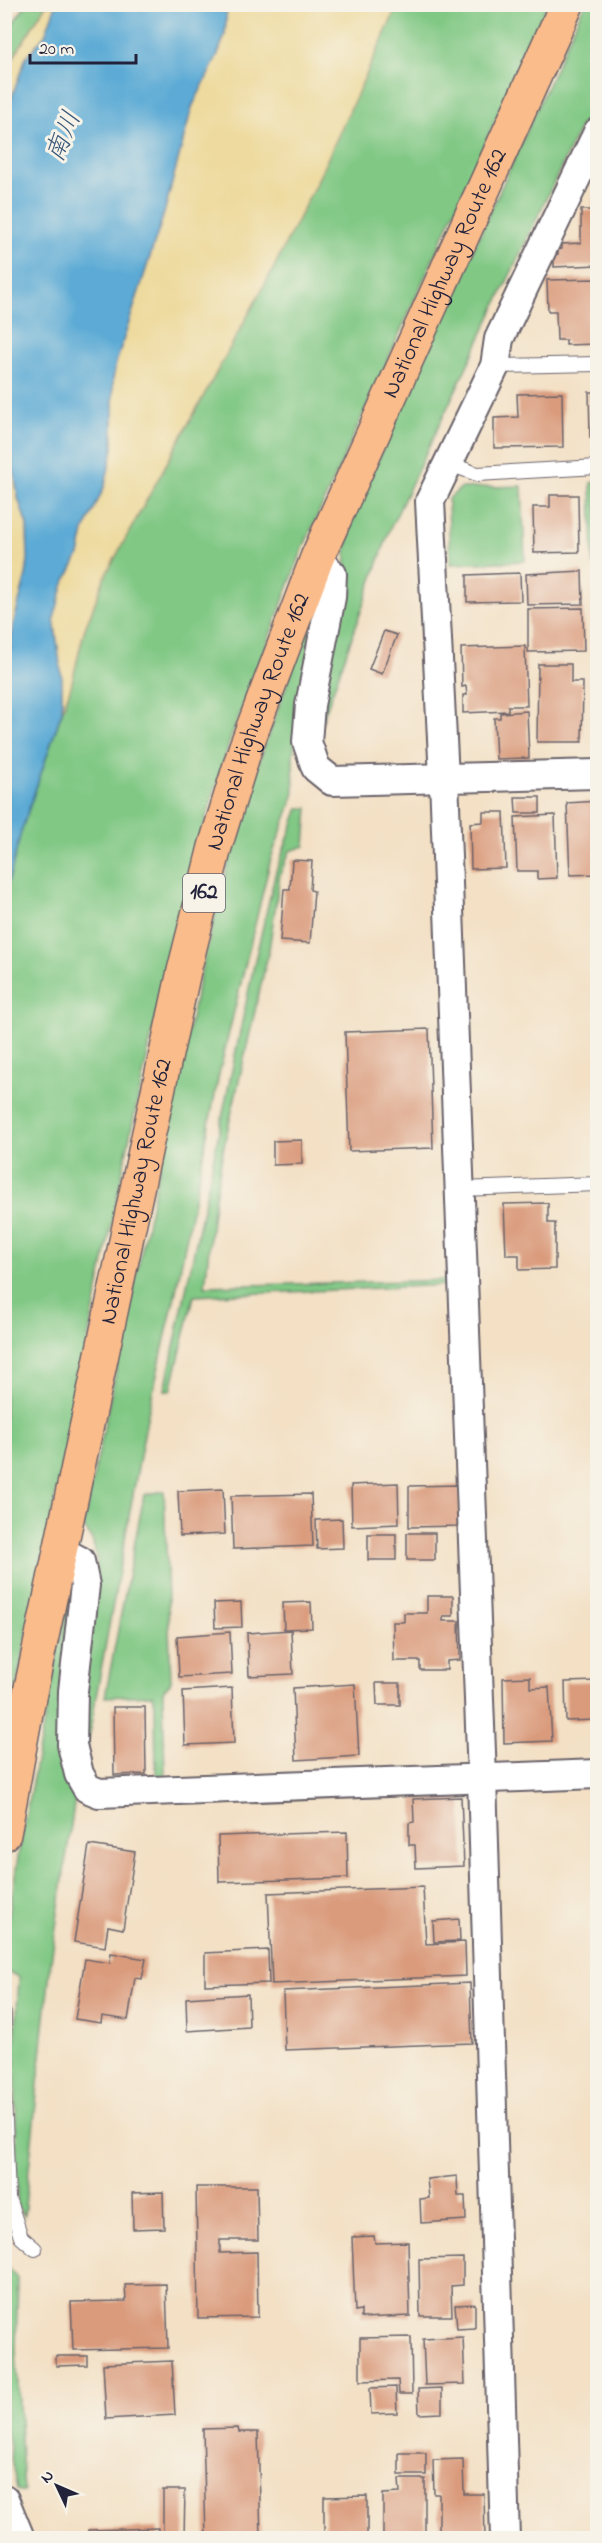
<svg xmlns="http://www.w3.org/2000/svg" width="602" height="2543" font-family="'Indie Flower','Klee One',sans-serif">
<rect width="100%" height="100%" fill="#f7f3e8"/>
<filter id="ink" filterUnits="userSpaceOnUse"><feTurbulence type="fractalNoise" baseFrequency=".0167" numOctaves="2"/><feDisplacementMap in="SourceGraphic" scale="12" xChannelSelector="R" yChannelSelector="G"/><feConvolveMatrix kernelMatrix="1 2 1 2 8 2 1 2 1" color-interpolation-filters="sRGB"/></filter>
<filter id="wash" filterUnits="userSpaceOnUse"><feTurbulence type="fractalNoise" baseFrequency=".008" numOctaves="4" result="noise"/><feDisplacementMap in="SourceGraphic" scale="24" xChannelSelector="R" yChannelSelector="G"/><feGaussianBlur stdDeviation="1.35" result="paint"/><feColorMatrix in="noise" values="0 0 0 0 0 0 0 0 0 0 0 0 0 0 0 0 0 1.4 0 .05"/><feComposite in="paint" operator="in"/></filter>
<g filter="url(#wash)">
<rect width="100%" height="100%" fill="#f3e0c5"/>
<g fill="#80c884" stroke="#517560" stroke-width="1.5">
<polygon points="26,5 46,5 5,71 5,34"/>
<polygon points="398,5 547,5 303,548 230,740 199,841 167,966 129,1140 5,1741 4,896 21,832 71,686 84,631 105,576 273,269 319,177"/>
<polygon points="584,5 597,5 597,58 587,126 581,125 390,529 321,725 345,579 346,552 353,515"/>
<polygon points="597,482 597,565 593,565 591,483"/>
<polygon points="522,486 525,561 450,564 448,499 461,488"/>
<polygon points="315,605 293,756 294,796 271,858 219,1074 176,1291 147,1418 86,1752 83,1680 97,1559 92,1539 83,1526 200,976 231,852 258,765"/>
<polygon points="299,808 308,808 305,846 290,851 280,874 269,950 223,1150 213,1210 205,1286 450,1280 450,1285 194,1296 171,1390 165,1390 255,960 276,871"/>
<polygon points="164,1491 171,1682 163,1691 165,1778 156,1779 155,1703 153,1695 105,1697 144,1495"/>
<polygon points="71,1586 66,1775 75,1798 51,1961 24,2216 17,2205 15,2046 19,1977 5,1971 5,1941 21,1838"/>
<polygon points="5,2265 18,2278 16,2349 24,2492 17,2490 5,2426"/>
</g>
<g fill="#eeda9e" stroke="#887e6c" stroke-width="1.5">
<polygon points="46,5 56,5 45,35 26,57 5,117 5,71"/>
<polygon points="227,5 398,5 319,177 273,269 105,576 84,631 71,686 62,711 62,680 54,618 63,586 79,555 84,531 105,485 113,448 113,379 116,363 164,213 192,107 216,59 225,35"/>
<polygon points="5,447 8,448 12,458 18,498 27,525 28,559 26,576 13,625 5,690"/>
</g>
<polygon fill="#5baad5" stroke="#3e6688" stroke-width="1.5" points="56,5 227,5 225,34 216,59 192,107 164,213 116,363 113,379 113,449 105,485 84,531 79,555 63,586 54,618 62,680 62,711 21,832 5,896 5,690 13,625 26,576 28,559 27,525 18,498 12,458 8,449 5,447 5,117 26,57 45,35"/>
<g id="blocks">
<g fill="#da9b7d">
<polygon points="598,197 598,265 554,267 554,255 558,254 558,250 562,249 562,244 581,243 581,210 593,210 593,198"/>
<polygon points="596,279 597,344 566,345 566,340 557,340 556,311 548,311 547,280"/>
<polygon points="589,392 598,392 598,437 590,437"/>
<polygon points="562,393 563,447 494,448 494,418 518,417 517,394"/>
<polygon points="550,495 578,495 579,552 534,553 533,507 550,507"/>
<polygon points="582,571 583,604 527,605 526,574"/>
<polygon points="520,573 521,601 467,602 467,575"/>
<polygon points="583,608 584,651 528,652 528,609"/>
<polygon points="384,631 397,635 382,674 369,669"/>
<polygon points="525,646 527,706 508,706 508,711 463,713 463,695 467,695 466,686 462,687 461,648"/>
<polygon points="538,664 571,664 571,682 583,682 582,742 537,742"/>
<polygon points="527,711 529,758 496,759 494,718 500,718 500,713"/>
<polygon points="515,797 540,797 540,813 516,813"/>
<polygon points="598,801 598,874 570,875 567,803"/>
<polygon points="483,812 504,812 506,868 471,869 470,823 483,822"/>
<polygon points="555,815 557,878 537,879 537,871 517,871 515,817"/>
<polygon points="292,860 312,861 310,890 314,891 310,943 280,941 284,889 290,889"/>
<polygon points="429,1029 433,1148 349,1151 345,1032"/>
<polygon points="302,1140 302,1164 273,1165 273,1141"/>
<polygon points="548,1203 548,1223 555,1223 555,1269 519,1270 519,1255 506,1255 504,1204"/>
<polygon points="398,1483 399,1524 352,1526 351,1485"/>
<polygon points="460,1485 460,1526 409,1527 409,1486"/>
<polygon points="223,1489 225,1534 180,1536 178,1491"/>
<polygon points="311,1494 313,1546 233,1549 231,1496"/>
<polygon points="342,1519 343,1548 317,1549 316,1520"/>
<rect x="407" y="1533" width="28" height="27"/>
<rect x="368" y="1534" width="28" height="26"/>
<polygon points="427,1596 453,1596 453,1616 443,1616 443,1621 459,1621 460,1660 447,1661 447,1670 420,1670 420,1661 394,1661 393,1622 404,1622 404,1613 427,1613"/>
<polygon points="241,1602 242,1627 215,1628 214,1603"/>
<polygon points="311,1602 312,1628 284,1629 283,1603"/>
<polygon points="291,1630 293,1674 249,1676 247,1633"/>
<polygon points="230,1632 232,1674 179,1677 177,1636"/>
<polygon points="530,1677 530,1688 549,1687 552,1741 504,1743 503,1678"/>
<polygon points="598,1681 598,1720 566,1721 565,1682"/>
<polygon points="376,1683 400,1683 400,1705 377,1705"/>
<polygon points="355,1684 359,1756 296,1760 293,1688"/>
<polygon points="232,1688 234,1743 185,1745 183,1691"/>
<polygon points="113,1707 145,1707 146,1774 114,1775"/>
<polygon points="461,1797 464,1866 416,1868 415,1845 409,1845 409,1823 414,1822 413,1799"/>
<polygon points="347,1832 348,1878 219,1882 218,1836"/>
<polygon points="89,1845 135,1852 123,1929 108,1926 105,1947 74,1942"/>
<polygon points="423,1887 426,1944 465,1942 466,1976 272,1984 268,1893"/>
<polygon points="459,1919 460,1941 434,1942 433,1921"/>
<polygon points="268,1950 269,1983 205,1985 205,1953"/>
<polygon points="111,1953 146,1959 142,1979 135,1978 128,2020 102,2016 101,2023 75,2019 85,1959 110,1963"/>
<polygon points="470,1983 472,2043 285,2050 283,1991"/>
<polygon points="248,1994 249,2027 187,2031 186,1998"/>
<polygon points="457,2176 458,2196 465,2196 466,2220 421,2223 420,2199 429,2198 427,2179"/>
<polygon points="196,2187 257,2187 258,2240 220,2240 220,2253 257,2252 258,2317 198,2318"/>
<polygon points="163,2192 164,2228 133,2229 132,2193"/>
<polygon points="374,2236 375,2243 408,2242 410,2316 361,2318 361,2310 355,2311 352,2237"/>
<polygon points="463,2258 463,2285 451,2286 452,2316 420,2316 419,2259"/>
<polygon points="166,2284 168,2348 73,2350 71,2302 126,2301 125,2285"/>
<polygon points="475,2304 475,2328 457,2329 455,2305"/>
<polygon points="411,2337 412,2394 399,2394 398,2380 360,2381 360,2338"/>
<polygon points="463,2337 465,2384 425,2385 423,2339"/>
<polygon points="56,2356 87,2356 87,2365 56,2366"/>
<polygon points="172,2361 175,2415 106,2419 103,2364"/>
<polygon points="396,2387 397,2413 371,2414 370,2388"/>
<polygon points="442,2388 442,2413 419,2414 418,2389"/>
<polygon points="238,2428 239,2432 258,2432 261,2538 206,2538 203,2429"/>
<rect x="399" y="2453" width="27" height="22"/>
<polygon points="463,2459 464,2494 484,2494 485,2538 439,2538 439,2494 434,2494 433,2460"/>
<polygon points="399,2479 425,2479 425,2537 383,2538 383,2494 400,2493"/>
<polygon points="163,2490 185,2490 184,2538 163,2538"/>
<polygon points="367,2496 367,2538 324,2538 324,2497"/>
<polygon points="158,2528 158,2538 88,2538 88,2530"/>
</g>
</g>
</g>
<g filter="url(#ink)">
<use href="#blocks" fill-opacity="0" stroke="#6b646b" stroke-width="1.5"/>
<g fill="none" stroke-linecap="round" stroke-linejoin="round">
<g stroke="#6b646b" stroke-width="16">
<g id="lane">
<polyline points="495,366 598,364"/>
<polyline points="447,463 477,474 598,467"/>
<polyline points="460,1189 598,1184"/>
<polyline points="4,2014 4,2031"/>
<polyline points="4,2095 8,2198 21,2237 35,2249"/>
</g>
</g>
<g stroke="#6b646b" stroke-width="32">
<g id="street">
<polyline points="317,558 332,574 331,597 310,705 307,742 316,768 332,781 598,774"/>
<polyline points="61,1551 80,1561 85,1585 73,1691 72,1745 79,1774 87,1788 99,1793 598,1774"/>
<polyline points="4,2499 20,2538"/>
<polyline points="505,2538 482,1778 444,778 430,501 495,366 499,339 598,132"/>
</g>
</g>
<g stroke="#6b646b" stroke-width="36">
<g id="highway">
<path id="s1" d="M 4,1834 L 28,1702 L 147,1142 L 184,971 L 215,847 L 245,749 L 317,558 L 567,4"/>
</g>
</g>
<use href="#lane" stroke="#fff" stroke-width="14"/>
<use href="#street" stroke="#fff" stroke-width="28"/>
<use href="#highway" stroke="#fabc8b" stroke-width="33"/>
</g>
</g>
<g text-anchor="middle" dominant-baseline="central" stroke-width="6" stroke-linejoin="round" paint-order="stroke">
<rect fill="#f7f3e8" stroke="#62616f" stroke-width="1.5" x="183" y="874" width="42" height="38" rx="4.5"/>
<g font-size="22" font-weight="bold" fill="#22223b">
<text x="204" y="893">162</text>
</g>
<g font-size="24" fill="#22223b" stroke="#f7f3e8">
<text stroke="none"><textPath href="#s1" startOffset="1628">National Highway Route 162</textPath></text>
<text stroke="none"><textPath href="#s1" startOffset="1142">National Highway Route 162</textPath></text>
<text stroke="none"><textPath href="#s1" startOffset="656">National Highway Route 162</textPath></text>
</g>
<g font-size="26" font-style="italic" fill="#395879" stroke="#f7f3e8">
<text transform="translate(65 137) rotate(-68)">南川</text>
</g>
</g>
<rect width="602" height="2543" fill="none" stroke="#f7f3e8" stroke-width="24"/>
<g transform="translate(57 2486) rotate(314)" stroke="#f7f3e8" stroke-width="4.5" paint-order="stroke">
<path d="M0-4.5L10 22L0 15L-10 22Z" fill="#22223b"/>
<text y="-9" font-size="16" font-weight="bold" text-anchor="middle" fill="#22223b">N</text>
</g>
<path d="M30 54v9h106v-9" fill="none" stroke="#22223b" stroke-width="3"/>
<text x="39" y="54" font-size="18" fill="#22223b" stroke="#f7f3e8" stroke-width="4.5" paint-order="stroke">20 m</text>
</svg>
